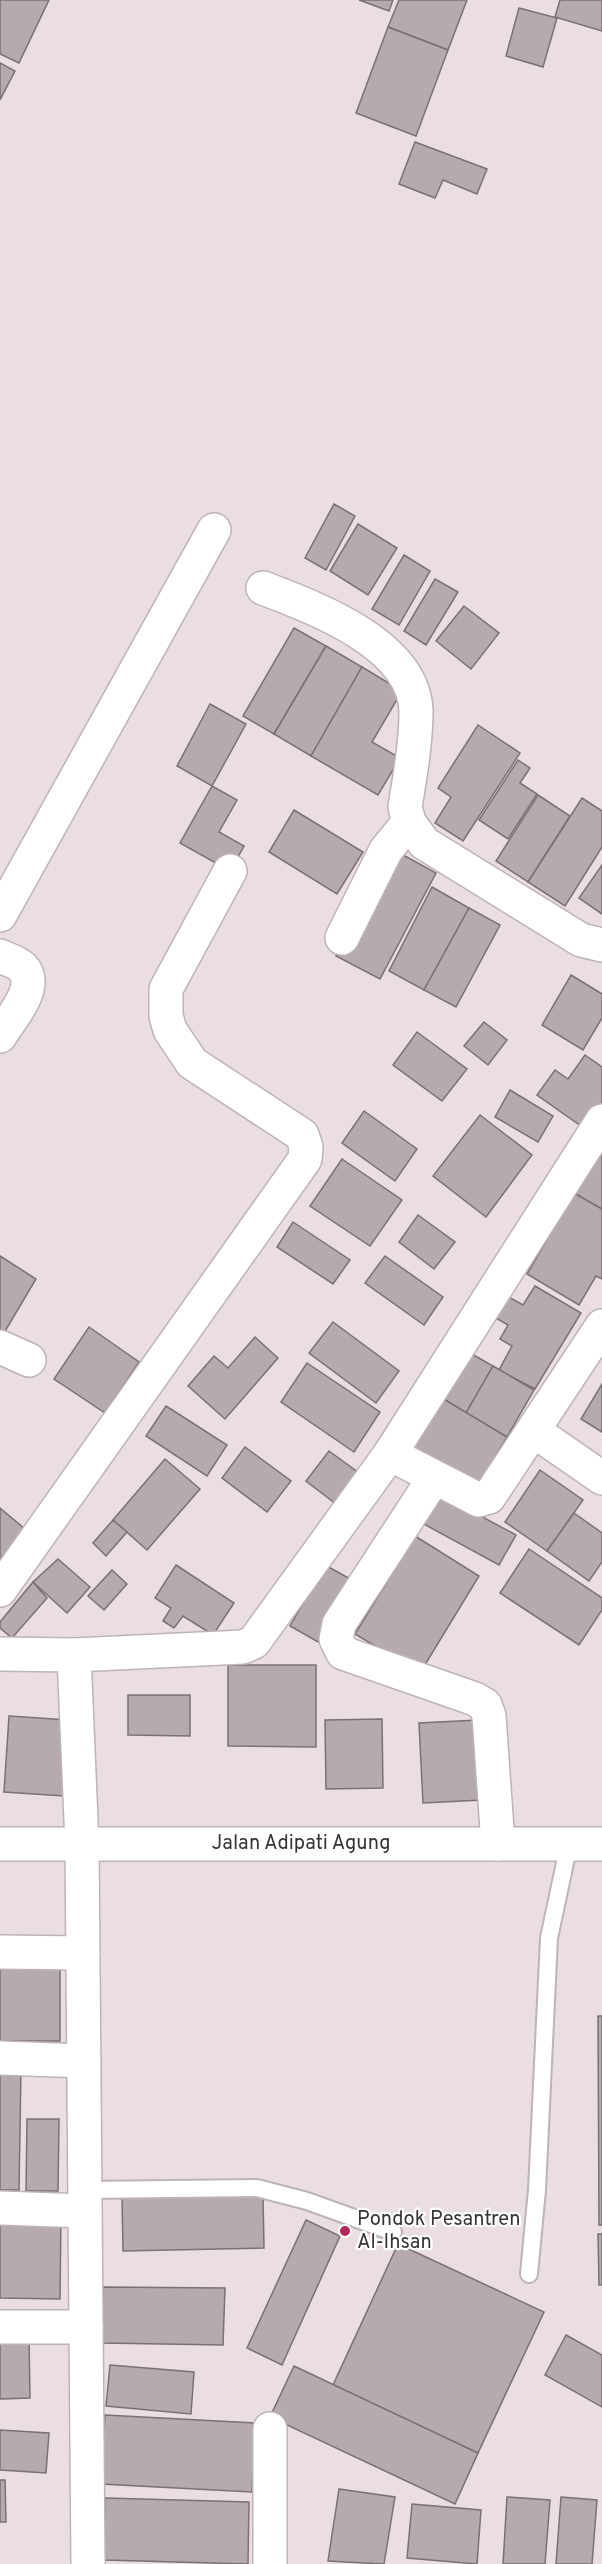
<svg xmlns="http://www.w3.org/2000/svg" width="602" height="2564" font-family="Overpass,sans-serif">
<rect width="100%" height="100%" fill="#eadee1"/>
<g fill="#b5aaac" stroke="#7b7073" stroke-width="1.5">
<polygon points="0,0 49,0 19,63 0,54"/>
<polygon points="359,0 393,0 389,11"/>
<polygon points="399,0 467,0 448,50 388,27"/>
<polygon points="560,0 602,0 602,31 555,17"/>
<polygon points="519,8 557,18 543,67 506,56"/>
<polygon points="388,27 448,50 416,136 356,113"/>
<polygon points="0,63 15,71 0,100"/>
<polygon points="415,142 487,169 477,194 443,180 435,198 399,184"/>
<polygon points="334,504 355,516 326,570 305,558"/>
<polygon points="358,524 397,548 368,595 330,571"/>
<polygon points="404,555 430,571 399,625 372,609"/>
<polygon points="435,579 458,592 426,645 404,631"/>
<polygon points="464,606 499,633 471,669 436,641"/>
<polygon points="294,628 326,646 274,734 243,716"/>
<polygon points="326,646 362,667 311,756 274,734"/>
<polygon points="362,667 402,691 372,742 400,758 378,795 311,756"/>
<polygon points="210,704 246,724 212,786 177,766"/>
<polygon points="478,725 520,753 463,841 435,823 451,797 438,788"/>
<polygon points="518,760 530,768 520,783 537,794 508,839 479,820"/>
<polygon points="212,786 237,800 219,832 244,846 230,871 180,843"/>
<polygon points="538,795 570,816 528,882 496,861"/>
<polygon points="582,798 602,811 602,847 565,906 528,882"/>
<polygon points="294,810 363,852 337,894 269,852"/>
<polygon points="394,850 436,873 380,979 336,956"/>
<polygon points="602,865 602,914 579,898"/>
<polygon points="432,887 469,908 424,990 389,971"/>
<polygon points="469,908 500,925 456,1007 424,990"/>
<polygon points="571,975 602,994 602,1018 583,1050 542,1025"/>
<polygon points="484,1022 507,1040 488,1065 464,1046"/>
<polygon points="417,1032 467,1069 442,1101 393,1065"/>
<polygon points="585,1055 602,1067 602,1111 588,1131 537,1095 555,1070 568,1079"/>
<polygon points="510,1090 553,1116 538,1142 495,1117"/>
<polygon points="364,1111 417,1149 395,1181 342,1143"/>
<polygon points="480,1115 532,1155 486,1217 433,1176"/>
<polygon points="602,1145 602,1209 574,1193"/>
<polygon points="342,1159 402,1200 370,1246 310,1206"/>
<polygon points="574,1193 602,1209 602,1279 596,1276 579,1305 527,1274"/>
<polygon points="418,1215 455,1242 434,1269 399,1242"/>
<polygon points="293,1222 350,1260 333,1284 277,1247"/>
<polygon points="0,1256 36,1279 1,1338 0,1338"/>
<polygon points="385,1256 443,1297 424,1325 365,1283"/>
<polygon points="535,1286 581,1313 535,1389 499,1370 512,1346 500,1339 508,1325 494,1317 507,1296 523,1305"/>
<polygon points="333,1322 399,1371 376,1403 309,1353"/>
<polygon points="89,1327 139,1362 105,1413 54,1379"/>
<polygon points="255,1337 278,1358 225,1419 188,1386 214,1356 228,1368"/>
<polygon points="470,1353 493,1366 466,1413 442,1398"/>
<polygon points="307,1363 380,1412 354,1452 281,1402"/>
<polygon points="493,1366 534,1390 507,1437 466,1413"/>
<polygon points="602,1384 602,1432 581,1419"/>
<polygon points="442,1398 507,1437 475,1490 411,1452"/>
<polygon points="166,1406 227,1445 207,1476 146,1436"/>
<polygon points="245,1447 291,1481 267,1512 222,1478"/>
<polygon points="329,1451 359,1473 336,1504 306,1481"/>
<polygon points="165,1459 200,1489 147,1550 113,1520"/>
<polygon points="540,1470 583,1500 547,1551 505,1522"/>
<polygon points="438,1493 516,1535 499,1565 422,1523"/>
<polygon points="0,1508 25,1529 0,1561"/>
<polygon points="574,1513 602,1533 602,1562 589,1581 547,1551"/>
<polygon points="113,1520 127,1532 106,1556 93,1543"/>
<polygon points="415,1536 479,1576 420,1673 355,1634"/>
<polygon points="529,1549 602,1598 602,1610 579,1645 500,1593"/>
<polygon points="58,1559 90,1587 67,1613 33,1582"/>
<polygon points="176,1565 234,1603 213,1635 183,1616 174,1628 163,1621 171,1608 155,1598"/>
<polygon points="325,1565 354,1581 318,1642 290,1626"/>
<polygon points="112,1570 127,1584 104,1610 88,1596"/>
<polygon points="33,1582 47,1598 12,1638 0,1628 0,1622"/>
<polygon points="228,1665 316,1665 316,1747 228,1746"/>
<polygon points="128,1695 190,1695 190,1736 128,1735"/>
<polygon points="9,1716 68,1720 64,1796 4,1792"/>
<polygon points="382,1719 383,1788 326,1789 325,1720"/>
<polygon points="478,1720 482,1800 423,1803 419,1723"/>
<rect x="0" y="1958" width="60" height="83"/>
<polygon points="598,2016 602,2016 602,2225 599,2225"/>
<polygon points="0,2067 21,2068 19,2190 0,2190"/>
<polygon points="27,2119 59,2119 58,2191 26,2191"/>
<polygon points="263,2196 264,2248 123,2251 122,2198"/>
<polygon points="0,2215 61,2216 60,2299 0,2298"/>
<polygon points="306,2220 340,2236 282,2365 247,2348"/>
<polygon points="598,2234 602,2234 602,2285 599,2285"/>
<polygon points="398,2244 544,2312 478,2453 333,2385"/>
<polygon points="103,2287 225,2288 223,2345 102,2343"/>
<polygon points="566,2335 602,2355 602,2407 545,2375"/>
<polygon points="29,2337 30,2398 0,2399 0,2338"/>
<polygon points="110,2365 194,2372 191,2414 106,2406"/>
<polygon points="294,2366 478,2453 455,2504 270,2417"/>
<polygon points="105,2415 255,2423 252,2492 101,2484"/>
<polygon points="0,2430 49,2433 46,2473 0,2470"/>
<polygon points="0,2480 5,2480 6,2522 0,2522"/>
<polygon points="339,2489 395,2497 384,2564 328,2561"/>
<polygon points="507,2497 550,2500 545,2564 503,2564"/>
<polygon points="561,2497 597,2500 592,2564 556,2564"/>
<polygon points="105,2498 249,2502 248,2564 104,2560"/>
<polygon points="412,2504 481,2510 477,2564 407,2558"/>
</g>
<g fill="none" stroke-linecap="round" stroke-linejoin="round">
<g stroke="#beb3b5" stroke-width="20">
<g id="service">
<polyline points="85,2190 257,2188 307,2201 393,2232"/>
<polyline points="529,2274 537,2190 549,1938 569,1844"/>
</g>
</g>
<g stroke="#beb3b5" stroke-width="36">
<g id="minor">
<path d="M 263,588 C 315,608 414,644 416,711 C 416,742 410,777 405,807 L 409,822 L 424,843 L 581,940 L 602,945"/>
<polyline points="0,915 214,530"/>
<polyline points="342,938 386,850 409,822"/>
<path d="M 0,956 C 6,959 17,962 22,967 C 41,986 10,1019 0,1036"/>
<polyline points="0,1347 29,1360"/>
<polyline points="534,1431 602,1478"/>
<polyline points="390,1454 479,1500 489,1497 602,1326"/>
<polyline points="434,1478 339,1624 336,1639 343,1653 475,1699 485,1705 489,1716 498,1844"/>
<polyline points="0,1590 305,1159 306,1147 302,1135 192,1063 170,1030 166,1016 166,989 230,871"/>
<polyline points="0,1654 74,1655"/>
<polyline points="0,1952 83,1953"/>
<polyline points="0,2058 84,2061"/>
<polyline points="0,2208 85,2211"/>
<polyline points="0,2327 86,2327"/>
<polyline points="270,2429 270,2564"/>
<polyline points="88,2564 82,1844 74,1655 243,1647 254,1642 390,1454 602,1121"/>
</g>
</g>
<g stroke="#beb3b5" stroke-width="36">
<polyline id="secondary" points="0,1844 602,1844"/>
</g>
<use href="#service" stroke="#fff" stroke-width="16"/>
<use href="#minor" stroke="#fff" stroke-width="33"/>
<use href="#secondary" stroke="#fff" stroke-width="33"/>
</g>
<circle fill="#b3265e" stroke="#fff" stroke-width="2" cx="345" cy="2231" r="6"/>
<g text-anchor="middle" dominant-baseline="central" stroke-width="4.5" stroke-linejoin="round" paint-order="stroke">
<g font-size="20" fill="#383335" stroke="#fff">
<text x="301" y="1844">Jalan Adipati Agung</text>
</g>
<g font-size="20" fill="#383335" stroke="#fff" text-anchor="start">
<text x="357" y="2220">Pondok Pesantren<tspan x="357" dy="23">Al-Ihsan</tspan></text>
</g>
</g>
</svg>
